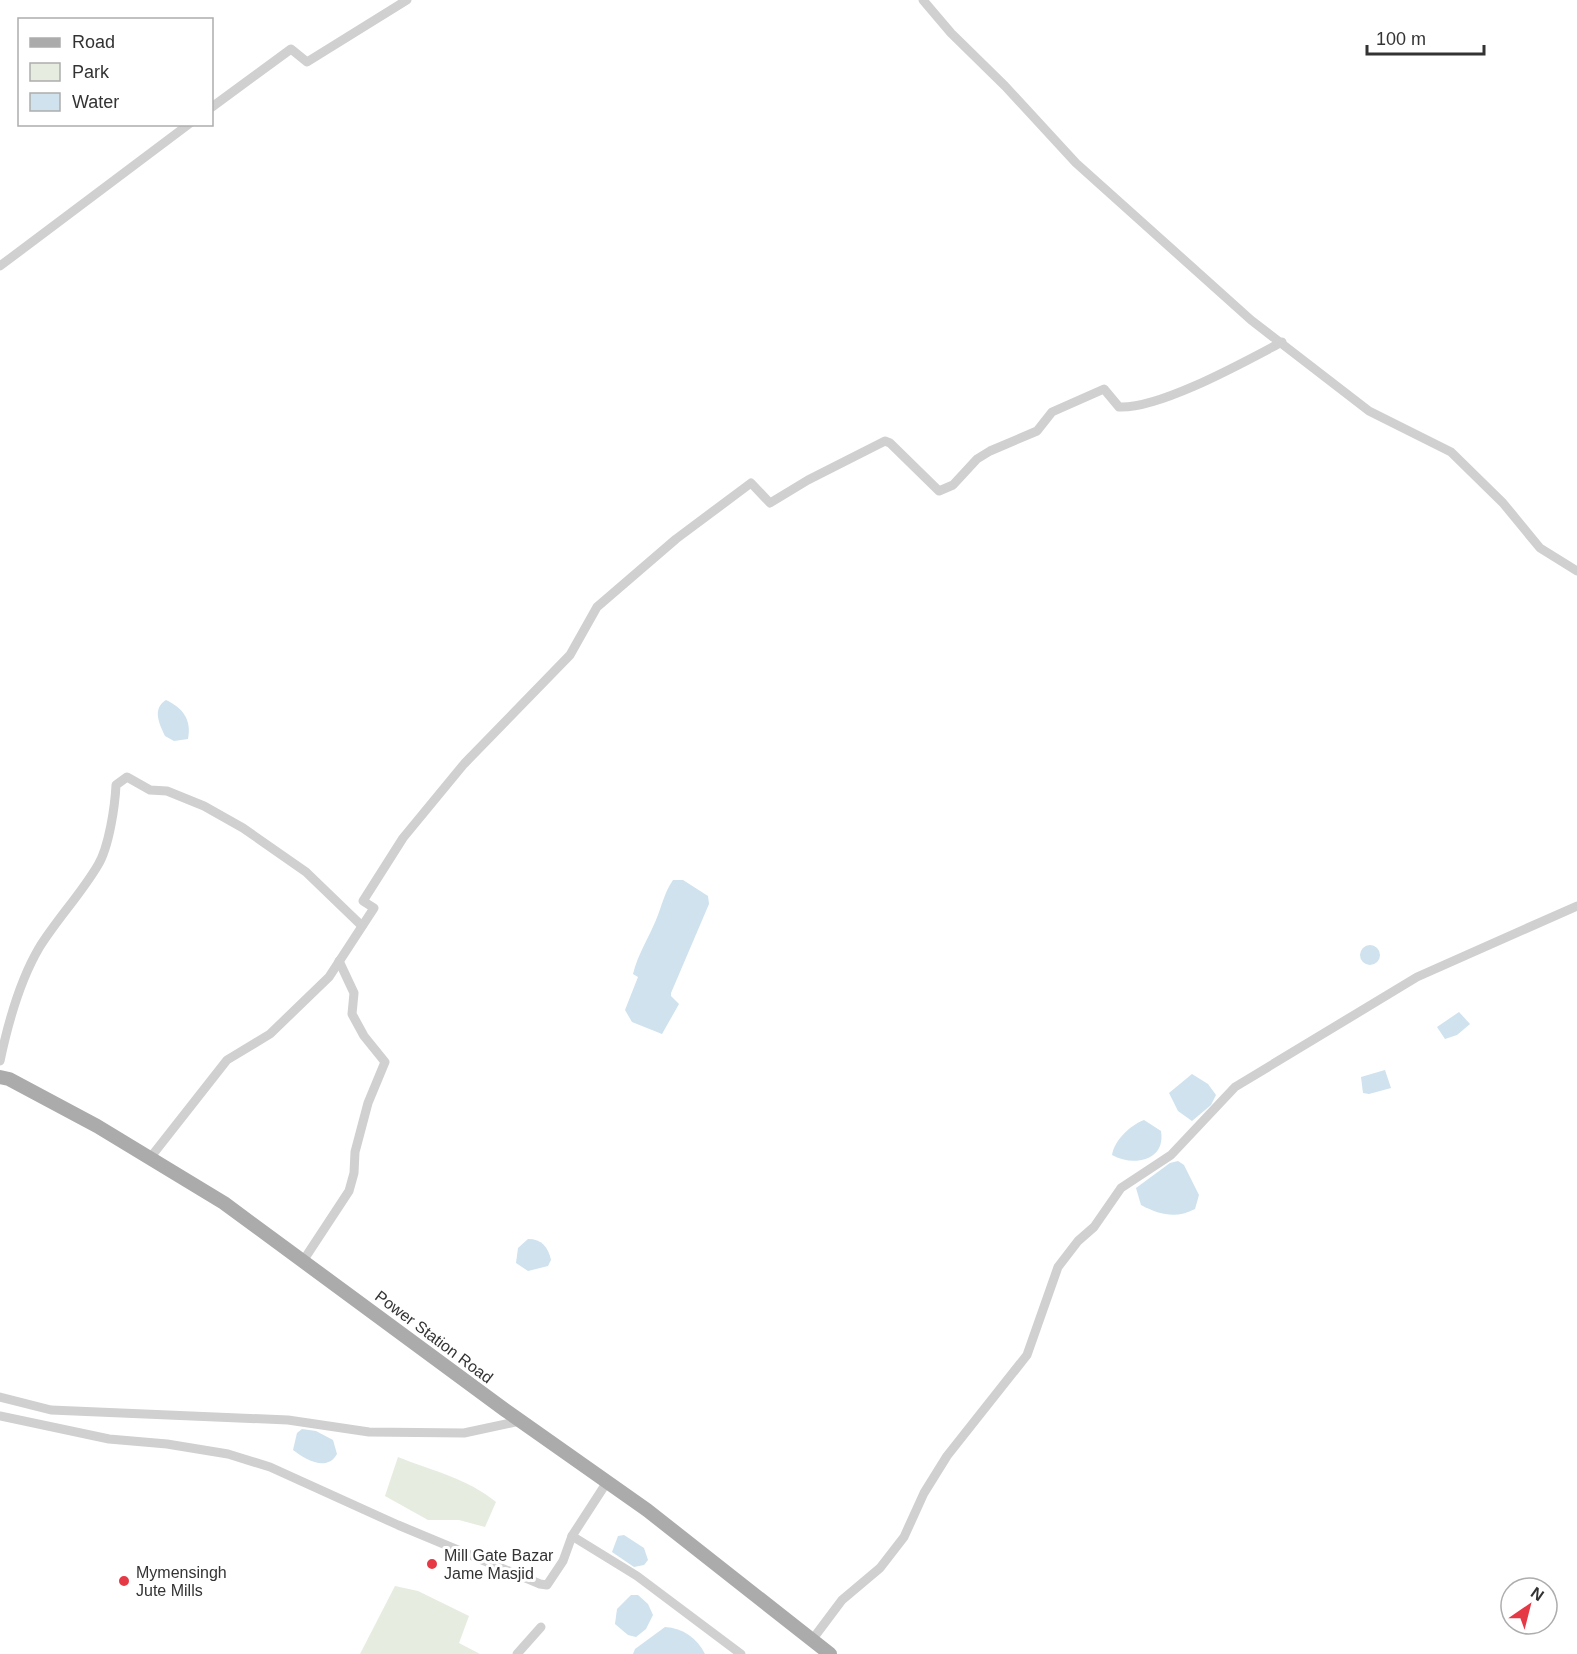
<svg xmlns="http://www.w3.org/2000/svg" width="1577" height="1654" font-family="Helvetica,sans-serif">
<rect width="100%" height="100%" fill="#fff"/>
<g fill="#e6ecdf">
<path d="M 398,1457 C 432,1471 467,1478 496,1502 L 485,1527 L 459,1520 L 428,1520 L 385,1496 Z"/>
<polygon points="395,1586 418,1591 469,1616 459,1643 480,1654 360,1654"/>
</g>
<g fill="#cfe2ee">
<path d="M 166,700 C 183,708 192,720 188,739 L 174,741 L 165,736 C 159,723 152,709 166,700 Z"/>
<path d="M 673,880 L 683,880 L 708,896 L 709,904 L 671,993 L 671,996 L 679,1004 L 662,1034 L 632,1022 L 625,1010 L 638,977 L 633,974 C 638,954 648,939 656,920 C 662,906 664,893 673,880 Z"/>
<circle cx="1370" cy="955" r="10"/>
<polygon points="1459,1012 1470,1024 1457,1035 1445,1039 1437,1027"/>
<polygon points="1385,1070 1391,1088 1369,1094 1363,1093 1361,1077"/>
<polygon points="1192,1074 1208,1084 1216,1095 1211,1105 1192,1121 1178,1111 1169,1093"/>
<path d="M 1144,1120 L 1161,1131 C 1166,1161 1133,1167 1112,1155 C 1114,1140 1131,1125 1144,1120 Z"/>
<path d="M 1178,1161 L 1184,1165 L 1199,1195 L 1195,1209 C 1176,1219 1160,1215 1141,1205 L 1136,1188 L 1170,1163 Z"/>
<path d="M 528,1239 C 542,1239 548,1247 551,1260 L 548,1266 L 528,1271 L 516,1263 L 518,1248 Z"/>
<path d="M 302,1429 L 316,1431 L 333,1440 L 337,1454 C 327,1472 306,1460 293,1450 L 297,1433 Z"/>
<polygon points="624,1535 644,1548 648,1560 644,1565 634,1567 612,1552 618,1536"/>
<polygon points="631,1595 638,1595 648,1604 653,1615 646,1629 636,1637 628,1635 615,1624 617,1609"/>
<path d="M 665,1627 C 683,1628 697,1638 705,1654 L 633,1654 L 635,1649 Z"/>
</g>
<g fill="none" stroke-linecap="round" stroke-linejoin="round">
<g stroke="#d0d0d0" stroke-width="9">
<polyline points="923,0 951,33 1005,86 1076,163 1251,320 1369,411 1451,452 1503,503 1540,548 1577,571"/>
<polyline points="212,107 291,49 307,62 407,0"/>
<polyline points="0,266 189,124"/>
<path d="M 0,1061 C 8,1023 19,982 39,948 C 57,919 81,894 98,865 C 109,847 115,806 116,785 L 127,777 L 150,790 L 167,791 L 204,806 L 243,828 L 306,872 L 362,926"/>
<path d="M 150,1158 L 227,1060 L 270,1034 L 329,977 L 374,908 L 363,901 L 403,838 L 464,764 L 570,655 L 597,607 L 676,539 L 751,483 L 770,503 L 808,480 L 885,441 L 890,443 L 939,491 L 953,485 L 977,459 L 990,451 L 1037,431 L 1052,412 L 1104,389 L 1119,407 C 1160,409 1244,362 1282,342"/>
<polyline points="303,1261 349,1191 354,1173 355,1152 368,1103 385,1062 364,1036 352,1014 354,993 339,961"/>
<polyline points="0,1397 51,1410 288,1420 369,1432 464,1433 520,1421"/>
<polyline points="0,1416 109,1439 167,1444 228,1454 270,1467 398,1525 540,1584 547,1585 563,1561 572,1536"/>
<polyline points="607,1482 572,1536 637,1576 741,1654"/>
<polyline points="812,1640 842,1600 880,1568 904,1537 924,1493 947,1456 1027,1355 1058,1267 1078,1241 1094,1227 1121,1188 1171,1155 1235,1087 1417,977 1577,906"/>
<polyline points="517,1654 541,1627"/>
</g>
<polyline stroke="#ababab" stroke-width="14" points="0,1077 9,1079 97,1126 224,1203 505,1410 647,1510 830,1654"/>
</g>
<g fill="#e63946" stroke="#fff" stroke-width="2">
<circle cx="432" cy="1564" r="6"/>
<circle cx="124" cy="1581" r="6"/>
</g>
<g text-anchor="middle" dominant-baseline="central" stroke-width="6" stroke-linejoin="round" paint-order="stroke">
<g font-size="16" fill="#333" stroke="#fff">
<text transform="translate(434 1337) rotate(37)">Power Station Road</text>
</g>
<g font-size="16" fill="#333" stroke="#fff" text-anchor="start">
<text x="444" y="1555">Mill Gate Bazar<tspan x="444" dy="18">Jame Masjid</tspan></text>
<text x="136" y="1572">Mymensingh<tspan x="136" dy="18">Jute Mills</tspan></text>
</g>
</g>
<rect x="18" y="18" width="195" height="108" fill="#ffffff" stroke="#adadad" stroke-width="1.5"/>
<rect x="30" y="38" width="30" height="9" fill="#ababab" stroke="#adadad" stroke-width="1.5"/>
<text x="72" y="48" font-size="18" fill="#333333">Road</text>
<rect x="30" y="63" width="30" height="18" fill="#e6ecdf" stroke="#adadad" stroke-width="1.5"/>
<text x="72" y="78" font-size="18" fill="#333333">Park</text>
<rect x="30" y="93" width="30" height="18" fill="#cfe2ee" stroke="#adadad" stroke-width="1.5"/>
<text x="72" y="108" font-size="18" fill="#333333">Water</text>
<g transform="translate(1529 1606) rotate(35)"><circle r="28" fill="#ffffff" stroke="#adadad" stroke-width="1.5"/>
<path d="M0-4.5L10 22L0 15L-10 22Z" fill="#e63946"/>
<text y="-9" font-size="16" font-weight="bold" text-anchor="middle" fill="#333333">N</text>
</g>
<path d="M1367 45v9h117v-9" fill="none" stroke="#333333" stroke-width="3"/>
<text x="1376" y="45" font-size="18" fill="#333333" stroke="#ffffff" stroke-width="4.5" paint-order="stroke">100 m</text>
</svg>
